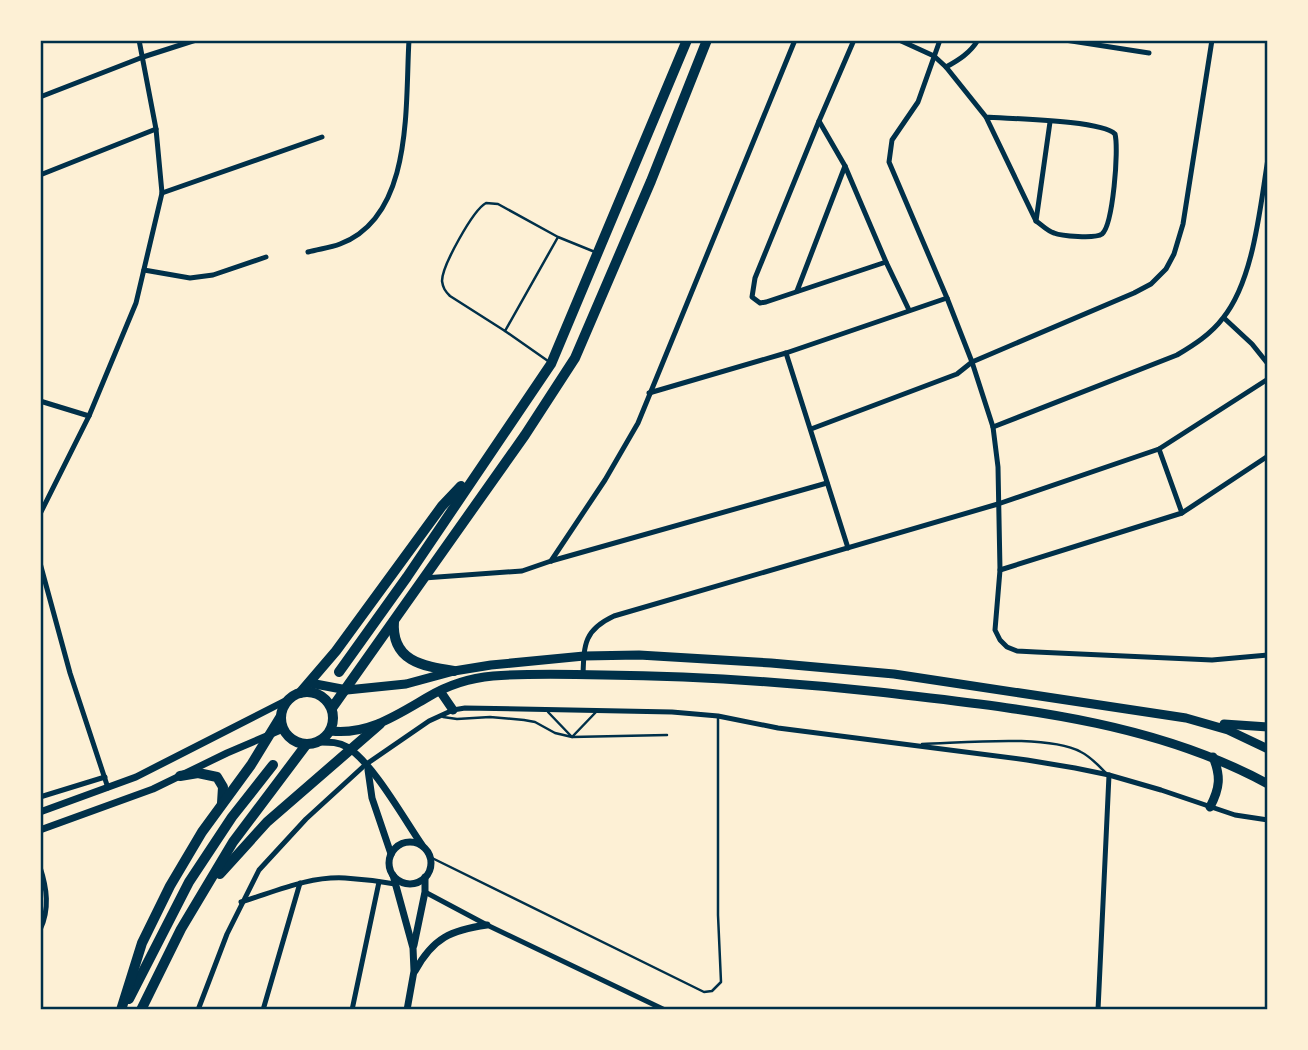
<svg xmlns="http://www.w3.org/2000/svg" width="1308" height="1050" font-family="Poppins,sans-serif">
<rect width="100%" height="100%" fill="#fdf0d5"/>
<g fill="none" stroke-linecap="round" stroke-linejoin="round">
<g stroke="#003049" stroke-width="2.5">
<path d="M 558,237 L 505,331 L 450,296 C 445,291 443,288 442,281 C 442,266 473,210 486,203 L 498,204 L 558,237 L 595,252"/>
<polyline points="505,331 548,361"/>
<polyline points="548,712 572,737 596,712"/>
<polyline points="443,717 457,719 490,717 524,720 535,722 555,733 572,737 667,735"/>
<path d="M 922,744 C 963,743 1047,734 1081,752 C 1091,757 1098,765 1106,773"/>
<polyline points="430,857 704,992 712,991 721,982 718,915 718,717"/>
</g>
<g stroke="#003049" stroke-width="5">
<polyline points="854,40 819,121 845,166 886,262 909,310"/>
<path d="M 899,40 L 934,56 L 946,67 L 986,117 L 1036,221 C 1042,225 1047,231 1054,233 C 1061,236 1095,239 1102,234 C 1113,225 1119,149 1115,134 C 1101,120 1011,119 986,117"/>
<polyline points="940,40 918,102 892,140 889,162 947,298 972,362 993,427 998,467 1000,570 995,630 1000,640 1007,647 1017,651 1036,652 1212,660 1268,655"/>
<polyline points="1065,40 1149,53"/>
<path d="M 946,67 C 959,60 970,53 978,40"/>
<polyline points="40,97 143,57 196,40"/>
<polyline points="819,121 755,278 752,297 760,303 766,302 886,262"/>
<polyline points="40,175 156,129"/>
<polyline points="162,193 322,137"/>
<polyline points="1036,221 1050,122"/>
<path d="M 308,252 C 318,249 330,248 340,244 C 414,216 405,105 409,40"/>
<polyline points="144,270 190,278 213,275 266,257"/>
<polyline points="797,291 845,166"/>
<polyline points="1224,318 1252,344 1268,364"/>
<polyline points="786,353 848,548"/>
<polyline points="649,393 786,353 947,298"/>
<polyline points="40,401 89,416"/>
<path d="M 993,427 L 1177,355 C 1194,345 1211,334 1223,318 C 1254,280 1260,206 1268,159"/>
<polyline points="811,429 957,374 972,362 1134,293 1151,284 1166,269 1174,254 1183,224 1212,40"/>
<polyline points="1159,449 1182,513"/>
<polyline points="40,514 89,416 136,303 162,193 156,129 139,40"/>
<polyline points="551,561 605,480 638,423 795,40"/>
<polyline points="40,563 70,673 108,788"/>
<polyline points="1000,570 1182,513 1268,456"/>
<polyline points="424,578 522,571 551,561 827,483"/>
<path d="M 583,675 C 584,644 584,630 614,616 L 998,504 L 1159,449 L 1268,379"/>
<polyline points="40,797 105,777"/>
<path d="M 40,867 C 47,888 50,909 40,930"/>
<polyline points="425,892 487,925 665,1010"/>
<path d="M 241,902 C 274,892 309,876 345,878 C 361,879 378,881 395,884"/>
<polyline points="198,1010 227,934 259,870 306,819 365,765 429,721 453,710 465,708 672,712 718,716 778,728 1027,760 1075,768 1109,775 1161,790 1235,815 1268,820"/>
<polyline points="263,1010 300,883"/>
<polyline points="352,1010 379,882"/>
<polyline points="1098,1010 1109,775"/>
</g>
<g stroke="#003049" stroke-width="7">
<path d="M 320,742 C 330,742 339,742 347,747 C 373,763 404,819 422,845"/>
<polyline points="368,770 372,798 391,854"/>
<polyline points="40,812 136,777 289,699"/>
<polyline points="40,830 153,789 227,753 283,729"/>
<circle cx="410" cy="863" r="21"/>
<polyline points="393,875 413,948 414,971 407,1010"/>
<polyline points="414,945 425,892 425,877"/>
<path d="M 415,971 C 433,938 451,930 487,925"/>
</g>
<g stroke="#003049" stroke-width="9">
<polyline points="310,683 347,690 406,684 454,671 491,665 584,656 639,655 771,663 894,674 1186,718 1228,730 1268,749"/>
<polyline points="440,691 453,710"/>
<polyline points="1224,724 1268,727"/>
<path d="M 331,731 C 368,735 397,715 428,697 C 448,685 470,678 493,676 C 530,673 567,674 604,675 C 696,676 787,682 879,692 C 1011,708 1149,719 1268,784"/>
<path d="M 1210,807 C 1220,788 1221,776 1213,757"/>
</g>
<g stroke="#003049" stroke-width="10">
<path d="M 394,621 C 391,661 422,666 454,671"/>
<polyline points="339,672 407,577 551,364 687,40"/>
<circle cx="307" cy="718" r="26"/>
<polyline points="300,693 336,651 442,506 461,486"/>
<polyline points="332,708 525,435 575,358 651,181 707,40"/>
<polyline points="180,776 198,773 217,777 223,787 222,803"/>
<polyline points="220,874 267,822 380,724"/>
<polyline points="129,999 189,882 232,817 273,765"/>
<polyline points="121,1010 142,943 170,886 202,832 251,765 281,716"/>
<polyline points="141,1010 181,929 233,842 306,745"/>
</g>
</g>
<rect width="1308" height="1050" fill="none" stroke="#fdf0d5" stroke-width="84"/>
<rect x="42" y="42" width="1224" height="966" fill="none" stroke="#003049" stroke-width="2.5"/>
</svg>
